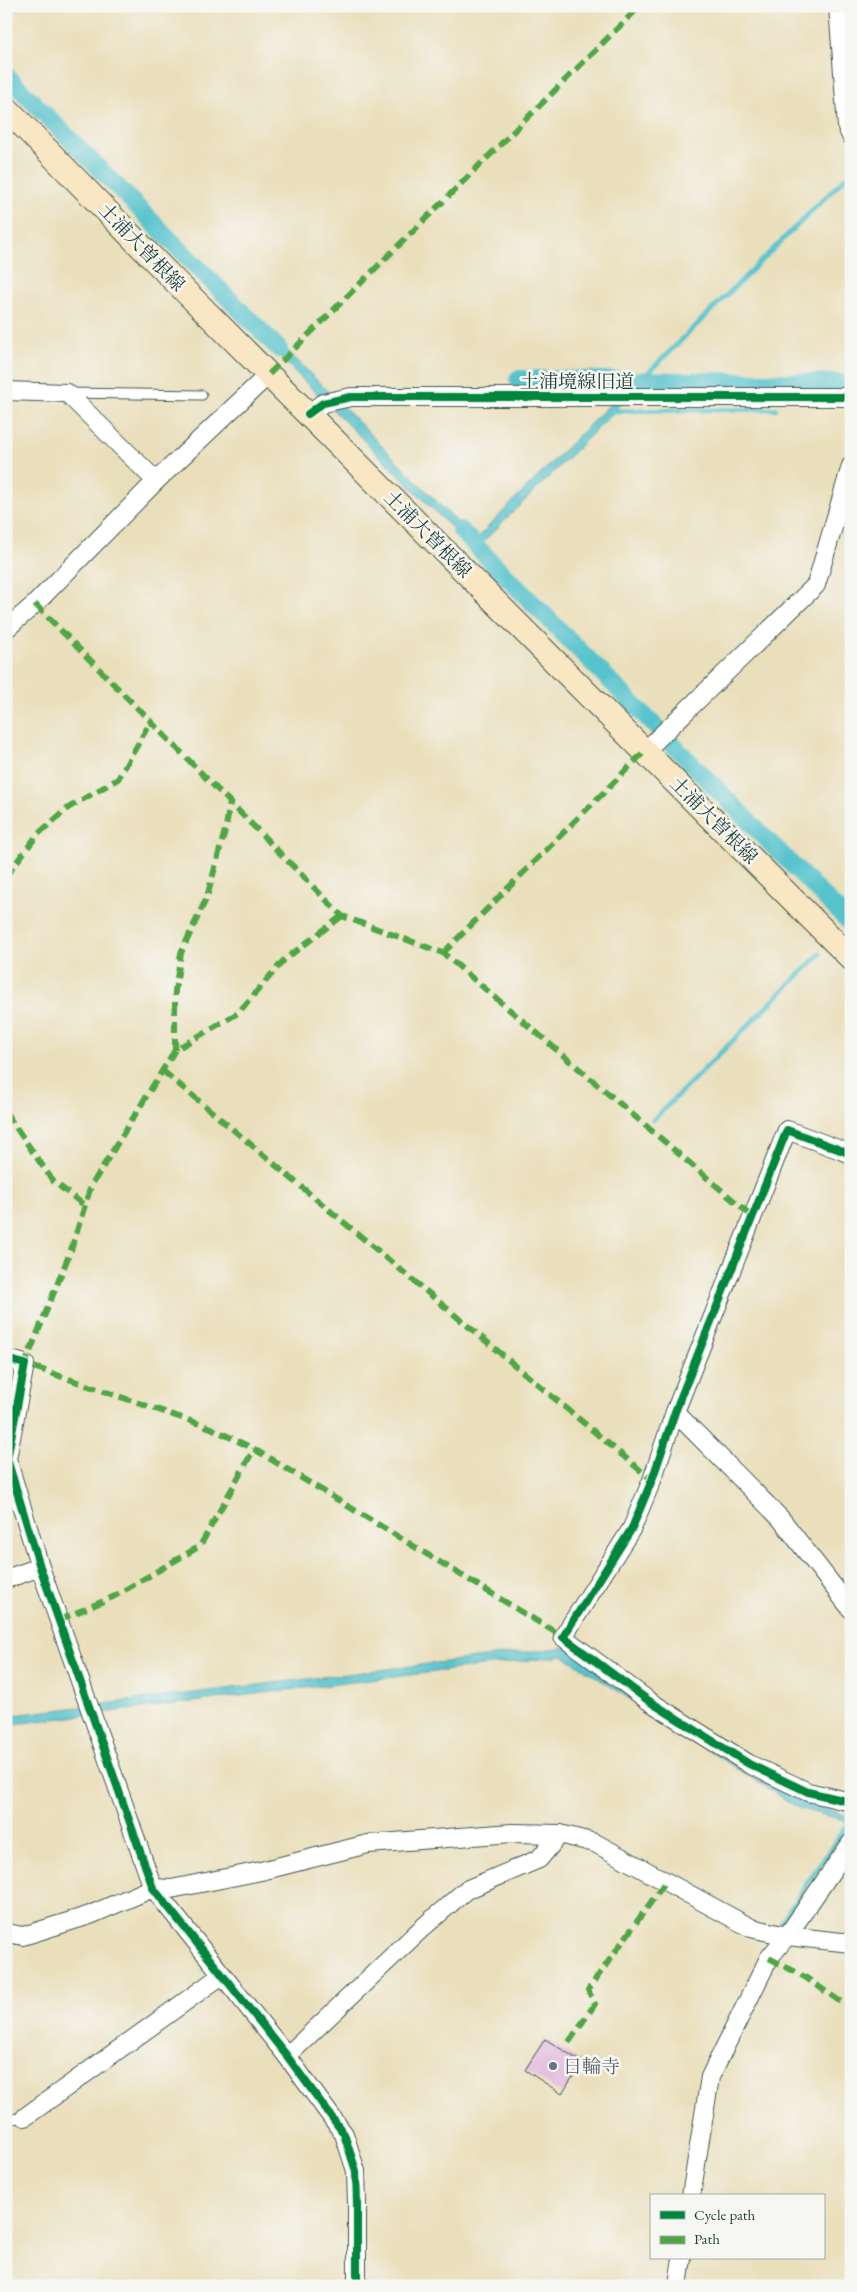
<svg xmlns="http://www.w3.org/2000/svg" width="857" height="2292" font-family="'EB Garamond','Noto Serif JP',serif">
<rect width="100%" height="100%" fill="#f6f6f2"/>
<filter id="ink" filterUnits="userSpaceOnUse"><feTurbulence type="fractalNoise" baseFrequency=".02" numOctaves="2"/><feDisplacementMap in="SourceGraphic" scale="10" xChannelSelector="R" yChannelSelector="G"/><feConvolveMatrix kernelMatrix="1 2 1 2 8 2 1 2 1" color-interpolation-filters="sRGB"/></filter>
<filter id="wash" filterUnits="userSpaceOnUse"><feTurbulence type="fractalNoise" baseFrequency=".0096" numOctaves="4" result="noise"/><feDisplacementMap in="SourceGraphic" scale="20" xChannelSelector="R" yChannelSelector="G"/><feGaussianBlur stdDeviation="1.12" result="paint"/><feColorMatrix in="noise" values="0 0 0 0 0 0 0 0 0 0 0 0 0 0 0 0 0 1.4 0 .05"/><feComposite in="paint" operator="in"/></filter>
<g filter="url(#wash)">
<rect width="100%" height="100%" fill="#eadfbb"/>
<g fill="#56c3cd" stroke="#3a8080">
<polygon points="282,345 475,540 606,408 632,386 638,377 646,379 639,388 618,406 617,409 480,545 472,548 275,352"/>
<polygon points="566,1647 715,1746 803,1801 851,1817 851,1820 846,1821 798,1808 564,1656 6,1725 6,1716"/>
</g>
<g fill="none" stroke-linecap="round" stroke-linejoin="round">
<g stroke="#56c3cd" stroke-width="5">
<polyline points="638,383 846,177"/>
<polyline points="609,411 776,409"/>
<polyline points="653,1120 820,954"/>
<polyline points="782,1921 850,1820 845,1818"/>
</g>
<g stroke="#56c3cd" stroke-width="18">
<polyline points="6,75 279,349"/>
<polyline points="518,379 851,383"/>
<polyline points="460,530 656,727"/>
<polyline points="666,738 851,924"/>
</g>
</g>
<g id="blocks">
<polygon fill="#dfb1da" points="545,2039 582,2062 562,2094 525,2070"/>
</g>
</g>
<g filter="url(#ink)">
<use href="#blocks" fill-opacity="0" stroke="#3d5548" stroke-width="1"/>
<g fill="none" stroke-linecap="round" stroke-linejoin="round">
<g stroke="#3d5548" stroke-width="11">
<g id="service">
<polyline points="67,393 202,395"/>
<polyline points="6,2120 25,2117"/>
</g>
</g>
<g stroke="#3d5548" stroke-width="20">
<g id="minor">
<polyline points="838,6 847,127 851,136"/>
<polyline points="6,391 67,393 156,481"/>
<polyline points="308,414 323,403 351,397 851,397"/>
<polyline points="6,629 35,604 156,481 269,374"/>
<polyline points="645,751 816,585 851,466"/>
<polyline points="851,1154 787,1130 675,1412 652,1480 632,1528 563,1637 649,1701 749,1764 808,1792 851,1802"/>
<polyline points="6,1359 25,1364 7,1459 40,1567 153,1888 287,2056 344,2134 356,2171 357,2203 357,2286"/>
<polyline points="675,1412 781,1519 851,1609"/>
<polyline points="6,1579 40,1567"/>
<polyline points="6,1933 23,1936 90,1915 153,1888 171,1889 261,1871 368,1844 512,1833 560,1834 595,1843 751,1928 787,1936 851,1943"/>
<polyline points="287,2056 420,1930 466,1890 539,1859 560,1834"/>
<polyline points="25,2117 222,1975"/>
<polyline points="691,2196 710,2077 769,1958 787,1936 851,1843"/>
<polyline points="678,2286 682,2258"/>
</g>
</g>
<g stroke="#3d5548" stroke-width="26">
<polyline id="secondary" points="6,108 171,277 851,958"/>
</g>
<use href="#service" stroke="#fff" stroke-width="9"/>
<use href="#minor" stroke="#fff" stroke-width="18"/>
<use href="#secondary" stroke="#f9e7c3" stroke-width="24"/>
<g stroke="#4fa644" stroke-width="6" stroke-dasharray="12 6" stroke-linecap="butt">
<polyline points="269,374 640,6"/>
<polyline points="35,604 342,916 443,953 753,1217"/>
<polyline points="6,876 38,834 68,808 118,779 151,721"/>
<polyline points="342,916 284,960 238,1013 175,1050 91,1186 71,1250 25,1364 211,1428 254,1449 563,1637"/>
<polyline points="443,953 645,751"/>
<polyline points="175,1050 175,991 181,953 207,897 226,827 230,802"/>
<polyline points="163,1071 652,1480"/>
<polyline points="6,1113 53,1181 85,1206"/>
<polyline points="59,1620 113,1597 200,1546 254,1449"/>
<polyline points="769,1958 805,1977 851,2009"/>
<polyline points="569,2042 595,2004 588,1990 666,1881"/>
</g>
<g stroke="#f6f6f2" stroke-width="11">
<g id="cycleway">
<polyline points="308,414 323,403 351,397 851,397"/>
<polyline points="851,1154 787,1130 675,1412 652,1480 632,1528 563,1637 649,1701 749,1764 808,1792 851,1802"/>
<polyline points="6,1359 25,1364 7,1459 40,1567 153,1888 287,2056 344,2134 356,2171 357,2203 357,2286"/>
</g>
</g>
<use href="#cycleway" stroke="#00873e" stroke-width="8"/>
</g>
</g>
<circle fill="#6b7280" stroke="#f6f6f2" stroke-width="2" cx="553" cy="2066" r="5"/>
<g text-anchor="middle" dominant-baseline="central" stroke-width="5" stroke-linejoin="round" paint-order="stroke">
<g font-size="19" fill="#1f3d34" stroke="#f6f6f2">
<text transform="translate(142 247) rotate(46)">土浦大曽根線</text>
<text x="577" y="381">土浦境線旧道</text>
<text transform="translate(428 534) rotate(45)">土浦大曽根線</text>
<text transform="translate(714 820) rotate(45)">土浦大曽根線</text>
</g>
<g font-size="19" fill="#5b616d" stroke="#f6f6f2" text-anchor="start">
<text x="563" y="2066">日輪寺</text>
</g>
</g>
<rect width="857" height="2292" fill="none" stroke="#f6f6f2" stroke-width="25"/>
<rect x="650" y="2194" width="175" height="65" fill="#f6f6f2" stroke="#a0aca6"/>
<rect x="660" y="2211" width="25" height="8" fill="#00873e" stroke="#a0aca6"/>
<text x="694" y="2220" font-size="15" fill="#1f3d34">Cycle path</text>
<rect x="660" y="2236" width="25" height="8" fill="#4fa644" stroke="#a0aca6"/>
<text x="694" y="2244" font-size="15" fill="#1f3d34">Path</text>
</svg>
